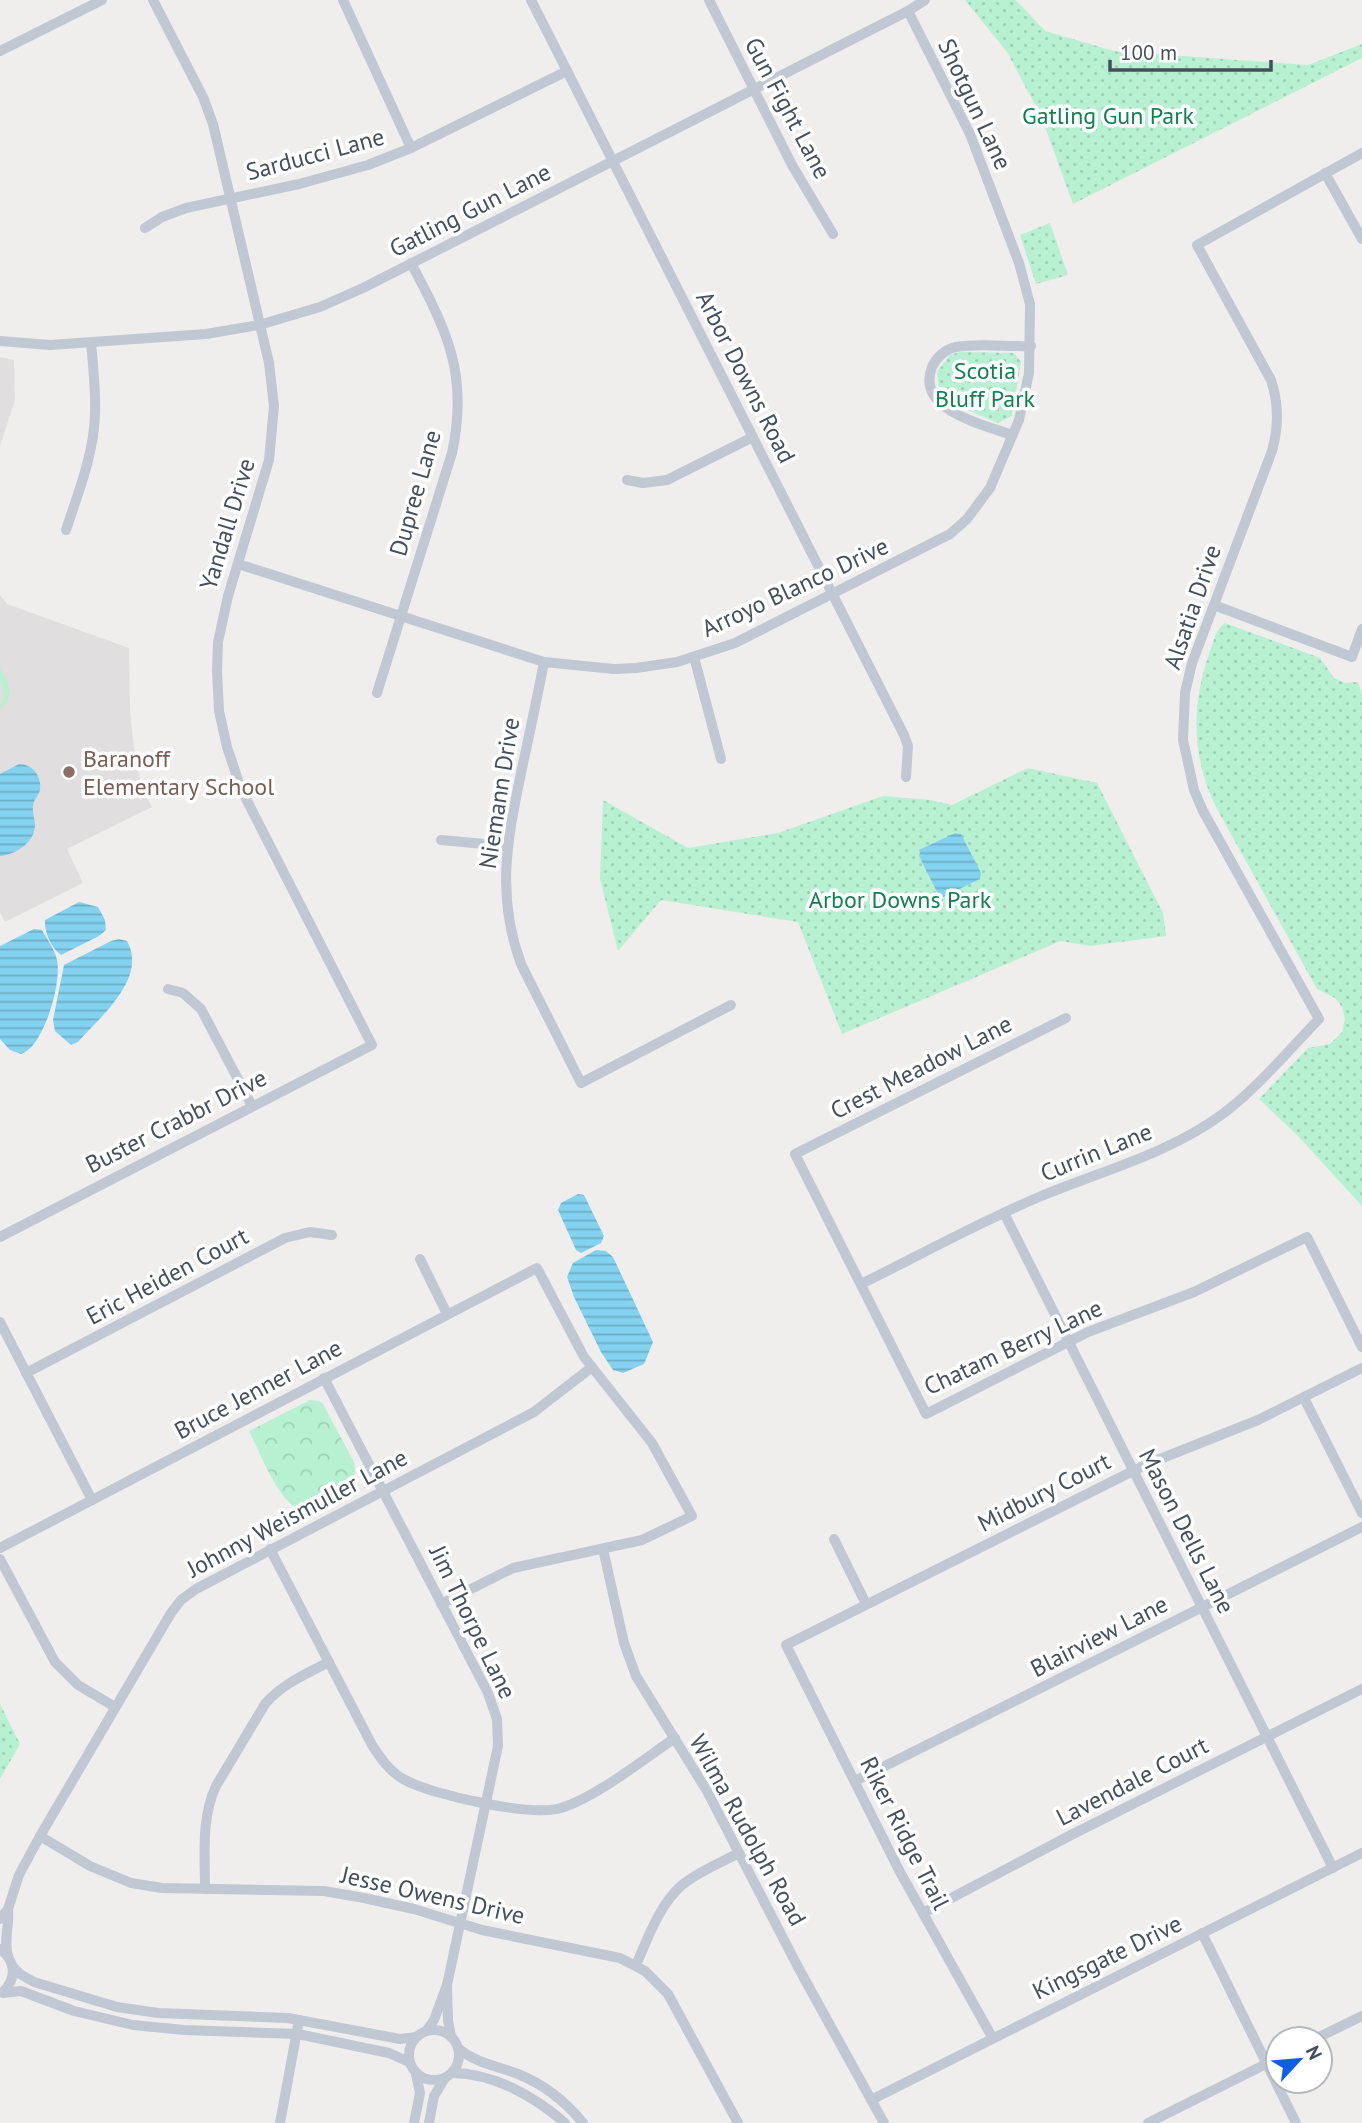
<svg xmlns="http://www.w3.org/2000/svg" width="1362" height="2123" font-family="'PT Sans',sans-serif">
<defs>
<pattern id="forest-crowns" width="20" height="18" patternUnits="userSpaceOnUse" patternTransform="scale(1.75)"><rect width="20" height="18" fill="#b8f1d2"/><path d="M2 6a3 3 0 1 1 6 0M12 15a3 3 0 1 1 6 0" fill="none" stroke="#9fd0b7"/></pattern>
<pattern id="park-dots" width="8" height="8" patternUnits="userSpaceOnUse" patternTransform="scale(1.75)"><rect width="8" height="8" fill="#b8f1d2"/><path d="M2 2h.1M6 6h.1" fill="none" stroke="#9fd0b7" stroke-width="1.8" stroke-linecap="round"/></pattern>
<pattern id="water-rules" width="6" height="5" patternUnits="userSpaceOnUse" patternTransform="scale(1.75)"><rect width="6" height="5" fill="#83d2f0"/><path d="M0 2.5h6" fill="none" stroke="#6dadc5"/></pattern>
</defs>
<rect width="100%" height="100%" fill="#f0eded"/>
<g fill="#e1dedf">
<polygon points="0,357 14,360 15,400 0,446"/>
<polygon points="0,595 7,604 129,648 130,710 135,757 142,787 152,807 67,849 83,883 5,922 0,912"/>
</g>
<path fill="#b8f1d2" d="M 0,668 C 9,684 15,696 0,710 L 4,693 L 0,680 Z"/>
<path fill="url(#forest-crowns)" d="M 310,1400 L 319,1401 L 323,1404 L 354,1462 L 356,1478 C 349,1489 340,1497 329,1503 C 322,1507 312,1513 303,1511 C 279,1505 260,1452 249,1431 Z"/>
<g fill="url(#park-dots)">
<polygon points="965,0 1016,0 1045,31 1114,51 1308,65 1362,44 1362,58 1073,204 1041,116 1007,52"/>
<polygon points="1050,223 1068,275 1036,284 1020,235"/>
<polygon points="959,352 1014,353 1021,362 1012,416 998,423 946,401 939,389 937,372 950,355"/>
<path d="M 1225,623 L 1320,658 L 1334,678 L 1345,683 L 1358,682 L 1362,695 L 1362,1206 L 1298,1136 L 1259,1099 L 1308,1048 L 1330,1044 L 1342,1032 L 1345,1019 L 1342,1007 L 1335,998 L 1317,989 L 1217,809 C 1191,758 1191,704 1210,651 C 1214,641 1216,629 1225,623 Z"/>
<polygon points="1028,768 1097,783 1163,913 1166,936 1090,946 1061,941 842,1034 798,922 661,900 618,951 600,879 603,800 688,848 778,833 883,796 930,800 952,805"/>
<polygon points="0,1704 20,1744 0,1779"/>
</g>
<g fill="url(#water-rules)">
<path d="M 19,764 C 32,764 42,776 40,790 C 39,795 34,799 33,805 C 32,812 35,819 35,826 C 34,843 15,855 0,856 L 0,774 Z"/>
<polygon points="955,833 961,834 981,873 980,879 943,897 939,896 919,856 921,849"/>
<path d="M 79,902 L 98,907 L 105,920 L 106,930 L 99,936 L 61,955 C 51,948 44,932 45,920 Z"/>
<path d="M 34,929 L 42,930 C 47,939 55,950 57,960 C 62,982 44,1047 21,1054 L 10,1050 L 0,1039 L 0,946 Z"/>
<path d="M 119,939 L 127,941 C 148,978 100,1017 78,1042 L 71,1045 L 55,1031 L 53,1020 L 64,965 L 111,941 Z"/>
<polygon points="578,1194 584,1195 604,1236 601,1243 581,1253 576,1250 558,1210 561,1203"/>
<polygon points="596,1250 606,1251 613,1257 653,1342 644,1364 623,1373 613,1370 601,1352 574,1297 567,1277 573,1263"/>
</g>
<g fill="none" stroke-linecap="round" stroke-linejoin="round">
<g stroke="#bfc8d3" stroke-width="10">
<polyline points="343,0 411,148"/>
<polyline points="531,0 904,735 908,746 906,777"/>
<polyline points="709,0 792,165 833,234"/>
<polyline points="0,51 102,0"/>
<polyline points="1325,173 1362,239"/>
<polyline points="145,228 162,217 186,208 299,184 368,165 411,148 567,71"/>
<polyline points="0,341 50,345 206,334 259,325 320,307 363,288 908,11 925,0"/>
<path d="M 1012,435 C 984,425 915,410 932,367 C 936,358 945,349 956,347 C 979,343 1007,347 1031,346"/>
<polyline points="627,480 643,483 667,480 753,437"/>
<path d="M 66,530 C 78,493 94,454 95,414 C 96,390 93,366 91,342"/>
<polyline points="238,564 544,662 614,669 636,668 677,662 735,643 950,534 967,519 990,488 1019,420 1029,373 1030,304 1019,263 970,134 908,11"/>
<polyline points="1214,605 1352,657 1362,629"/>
<polyline points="694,657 721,759"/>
<path d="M 544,662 C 537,699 529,736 521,773 C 507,842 496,895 521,964 L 581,1083 L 731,1005"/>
<path d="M 377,693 L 452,453 C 469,374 447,331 411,263"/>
<polyline points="441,840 506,846"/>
<polyline points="168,989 183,993 201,1009 252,1106"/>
<polyline points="1066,1018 795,1154 926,1414 1088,1332 1194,1292 1307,1237 1362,1347"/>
<polyline points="1004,1213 1333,1868"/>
<polyline points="0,1237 372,1045 241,789 227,747 219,711 217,671 218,642 228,596 269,460 274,406 269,363 213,124 203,97 153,0"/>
<polyline points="420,1259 447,1314"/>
<path d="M 861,1284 C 920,1255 978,1223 1039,1197 C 1101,1171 1169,1154 1224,1113 C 1259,1086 1288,1051 1319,1019 L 1203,811 L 1194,790 L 1183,740 L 1185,693 L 1192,663 L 1272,451 C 1279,426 1279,404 1271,380 L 1197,245 L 1362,153"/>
<polyline points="0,1322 92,1500"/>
<polyline points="26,1373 285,1238 310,1232 332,1235"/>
<polyline points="324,1378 488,1693 497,1719 498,1746 447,1985 434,2020 427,2030"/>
<polyline points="1304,1398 1362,1513"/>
<polyline points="834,1539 866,1604"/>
<polyline points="0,1548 537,1268 584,1357 652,1443 692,1516 642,1540 513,1568 441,1604"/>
<path d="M 270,1549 L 372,1745 C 381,1759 390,1772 405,1780 C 433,1795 531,1817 561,1808 C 595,1798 644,1759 675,1738"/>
<polyline points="603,1549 624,1643 636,1676 707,1791 799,1969 884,2123"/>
<polyline points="0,1559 55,1662 78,1685 115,1707"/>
<polyline points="855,1781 1362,1527"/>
<polyline points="40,1836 90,1866 131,1883 162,1888 324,1891 364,1898 414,1909 482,1930 620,1958 645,1971 668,1994 738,2123"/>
<path d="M 205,1889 C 205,1855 201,1818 216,1786 L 265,1704 C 282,1684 306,1674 329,1662"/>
<path d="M 8,1909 C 10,1925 3,1940 8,1956"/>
<polyline points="923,1913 1073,1834 1362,1689"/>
<polyline points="0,1919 8,1909 19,1875 40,1836 171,1613 181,1600 196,1589 534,1412 592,1367"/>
<polyline points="1202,1933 1296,2123"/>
<path d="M 0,1949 C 16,1961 17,1978 3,1992"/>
<path d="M 636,1965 C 648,1938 659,1905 682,1885 C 699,1871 720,1863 739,1853"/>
<polyline points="13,1967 20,1974 34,1982 117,2007 158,2013 288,2018 400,2039 416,2037"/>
<polyline points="447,1985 448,2020 451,2037"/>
<polyline points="3,1993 21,1991 74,2011 133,2025 184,2030 298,2034 389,2053 409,2062"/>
<circle cx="434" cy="2055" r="25"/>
<polyline points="992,2037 900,1872 786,1645 1145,1465 1258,1420 1362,1368"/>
<polyline points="1315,2039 1362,2016"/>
<path d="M 458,2048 C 475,2063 498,2066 518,2074 C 543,2084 566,2102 583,2123"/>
<path d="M 452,2073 C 493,2073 534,2096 565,2123"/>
<polyline points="871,2100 1362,1853"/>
<polyline points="280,2123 299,2020"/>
<polyline points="414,2123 420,2093 416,2074"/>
<polyline points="429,2123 434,2096 445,2078"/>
<polyline points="1148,2123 1278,2058"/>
</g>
</g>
<circle fill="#8d6e63" stroke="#fff" stroke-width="2.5" cx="69" cy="772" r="7"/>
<g text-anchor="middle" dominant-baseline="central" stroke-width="7" stroke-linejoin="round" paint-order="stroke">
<g font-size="24" fill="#444f5b" stroke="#fff">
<text transform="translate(975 104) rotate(65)">Shotgun Lane</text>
<text transform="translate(788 108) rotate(62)">Gun Fight Lane</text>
<text transform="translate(315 154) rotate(-15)">Sarducci Lane</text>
<text transform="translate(470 210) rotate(-27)">Gatling Gun Lane</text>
<text transform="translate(746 377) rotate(63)">Arbor Downs Road</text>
<text transform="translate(415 493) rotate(-74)">Dupree Lane</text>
<text transform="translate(227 524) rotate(-73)">Yandall Drive</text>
<text transform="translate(795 587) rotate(-25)">Arroyo Blanco Drive</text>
<text transform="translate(1192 607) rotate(-71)">Alsatia Drive</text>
<text transform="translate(499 793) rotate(-81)">Niemann Drive</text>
<text transform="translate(921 1067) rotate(-27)">Crest Meadow Lane</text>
<text transform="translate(176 1121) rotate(-27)">Buster Crabbr Drive</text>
<text transform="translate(1096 1152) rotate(-22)">Currin Lane</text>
<text transform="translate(167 1276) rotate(-28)">Eric Heiden Court</text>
<text transform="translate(1013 1347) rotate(-25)">Chatam Berry Lane</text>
<text transform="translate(258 1389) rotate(-28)">Bruce Jenner Lane</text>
<text transform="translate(1044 1492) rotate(-27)">Midbury Court</text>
<text transform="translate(297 1513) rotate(-28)">Johnny Weismuller Lane</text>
<text transform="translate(1187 1531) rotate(63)">Mason Dells Lane</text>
<text transform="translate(473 1622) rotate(64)">Jim Thorpe Lane</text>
<text transform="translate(1099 1636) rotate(-27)">Blairview Lane</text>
<text transform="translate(1132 1781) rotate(-27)">Lavendale Court</text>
<text transform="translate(748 1830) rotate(61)">Wilma Rudolph Road</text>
<text transform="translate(905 1833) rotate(63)">Riker Ridge Trail</text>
<text transform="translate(433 1895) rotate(13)">Jesse Owens Drive</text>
<text transform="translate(1107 1957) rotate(-26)">Kingsgate Drive</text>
</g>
<g font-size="24" fill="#128051" stroke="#fff">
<text x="1108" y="115">Gatling Gun Park</text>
<text x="985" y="370">Scotia<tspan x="985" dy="28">Bluff Park</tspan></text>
<text x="900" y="899">Arbor Downs Park</text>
</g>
<g font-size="24" fill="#785e54" stroke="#fff" text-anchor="start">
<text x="83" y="758">Baranoff<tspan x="83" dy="28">Elementary School</tspan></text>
</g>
</g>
<g transform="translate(1299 2060) rotate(64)"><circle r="33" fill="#ffffff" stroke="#b4b9bd" stroke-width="2"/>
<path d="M0-5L12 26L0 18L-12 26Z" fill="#0f5ee7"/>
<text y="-10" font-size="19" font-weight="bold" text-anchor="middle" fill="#444f5b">N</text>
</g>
<path d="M1110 60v10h161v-10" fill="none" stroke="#444f5b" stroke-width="3.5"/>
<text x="1120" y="60" font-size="21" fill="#444f5b" stroke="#ffffff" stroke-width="5" paint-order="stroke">100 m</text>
</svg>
